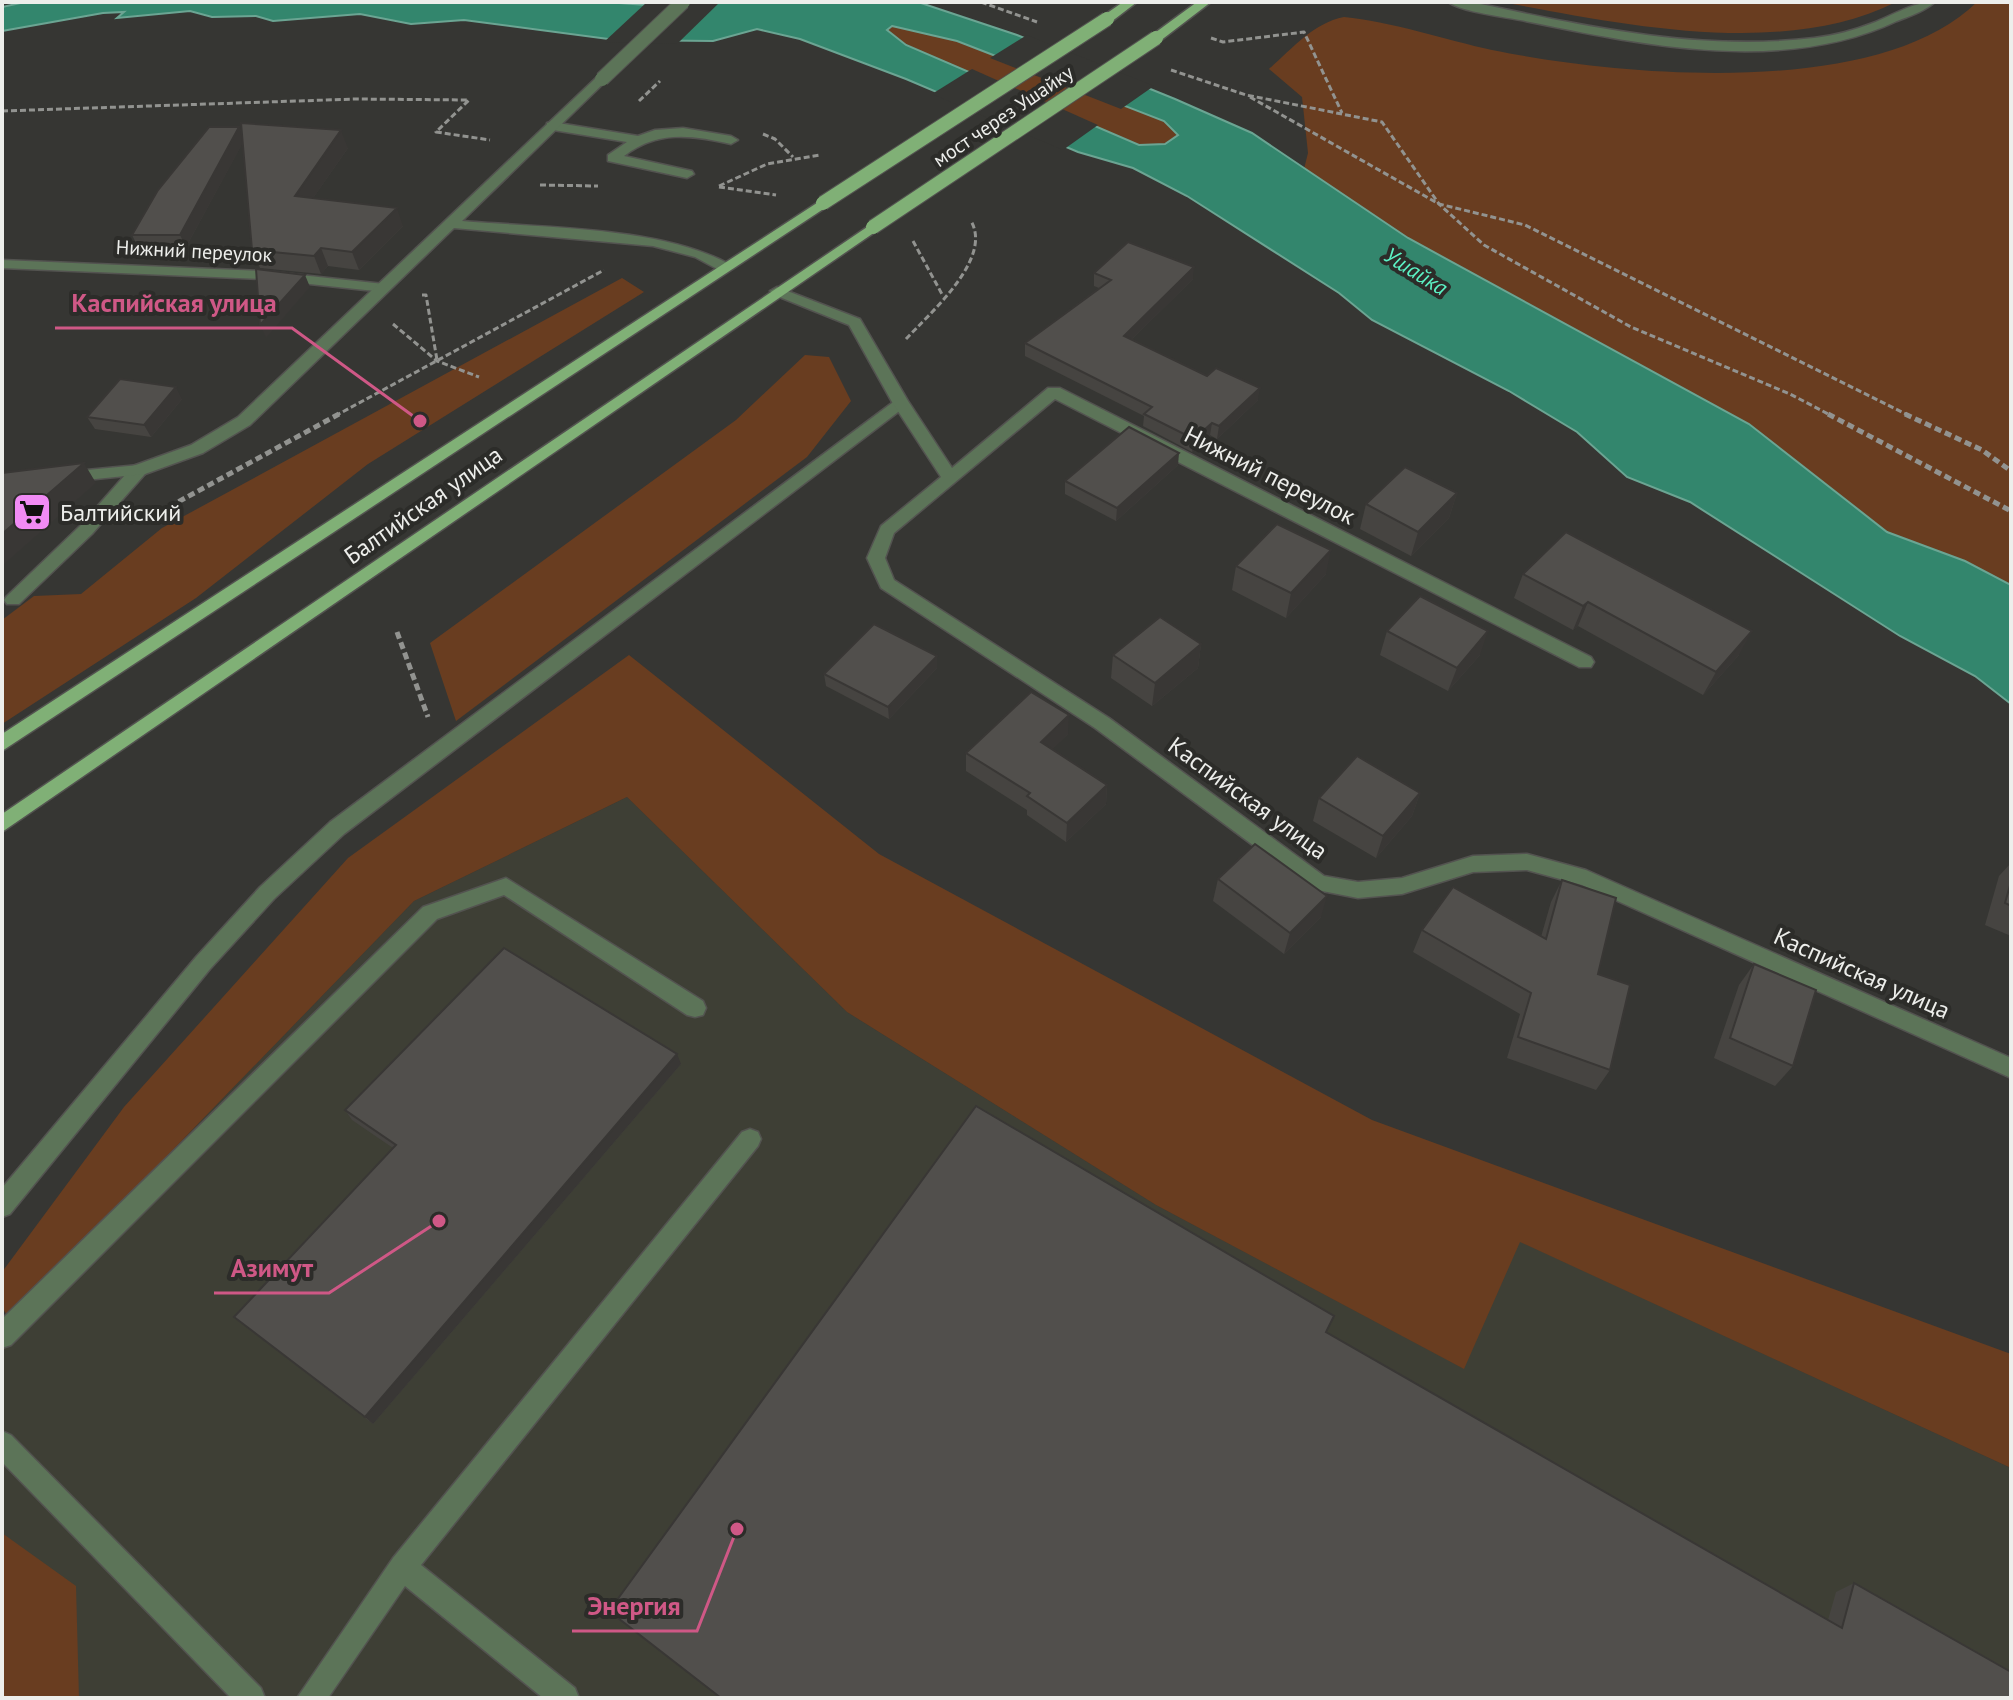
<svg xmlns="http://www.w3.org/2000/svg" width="2013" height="1700" font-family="'PT Sans',sans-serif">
<rect width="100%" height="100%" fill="#363633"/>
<polygon fill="#3e3f35" points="627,797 847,1012 1156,1205 1463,1368 1519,1241 2011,1468 2011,1698 2,1698 2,1320 9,1319 414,901"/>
<g fill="#693d20">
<path d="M 1502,2 L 1896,2 C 1784,59 1620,24 1502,2 Z"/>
<path d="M 1977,2 L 2011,2 L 2011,585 L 1965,561 L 1887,532 L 1749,424 L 1408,238 L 1304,169 L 1308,153 L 1302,97 L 1269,69 C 1292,49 1313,23 1344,17 C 1389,21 1446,40 1492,50 C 1619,76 1878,100 1977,2 Z"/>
<polygon points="892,26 957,41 1164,121 1178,135 1165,144 1139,145 907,45 886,29"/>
<polygon points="622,278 644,292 368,464 196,598 2,724 2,620 34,596 81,594 162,528"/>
<polygon points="805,355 829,357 851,401 807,457 456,721 430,643 736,420"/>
<polygon points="629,655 879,854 1372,1120 2011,1354 2011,1468 1520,1242 1464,1369 1156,1205 847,1012 627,797 414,901 9,1319 2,1307 2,1272 124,1107 348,858"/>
<polygon points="2,1533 76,1586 79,1698 2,1698"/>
</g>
<path fill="#33866d" stroke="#6ba593" stroke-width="2" fill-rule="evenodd" d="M 25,2 L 605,2 L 647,5 L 684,2 L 918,2 L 1017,35 L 1175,99 L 1252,133 L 1408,238 L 1749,424 L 1887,532 L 1965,561 L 2011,585 L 2011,704 L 1975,676 L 1900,636 L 1690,502 L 1627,477 L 1577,432 L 1509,391 L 1372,320 L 1339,293 L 1187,196 L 1133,168 L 1078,152 L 906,79 L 800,39 L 757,29 L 713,41 L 616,40 L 464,20 L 411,24 L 360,14 L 273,21 L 256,16 L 212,17 L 190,11 L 117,18 L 124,12 L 103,13 L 2,31 L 2,7 ZM 892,26 L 957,41 L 1164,121 L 1178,135 L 1165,144 L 1139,145 L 906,45 L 887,30 Z"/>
<g fill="#363633">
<polygon points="647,2 720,2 677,44 604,42"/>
<polygon points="1027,35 1154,86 1121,109 990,58"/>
<polygon points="972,69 1098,125 1063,150 932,94"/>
</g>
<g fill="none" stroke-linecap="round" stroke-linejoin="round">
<g stroke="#535350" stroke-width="3">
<g id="service">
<path d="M 552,122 L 638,136 L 655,130 L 683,128 L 731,136 L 738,140 L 731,144 C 691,135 658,130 624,156 L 692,171 L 694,174 L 687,178 L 608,161 L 608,155 L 627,142 L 547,129 L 547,123 Z"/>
<polygon points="900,397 908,402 906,406 344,834 274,899 210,969 10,1214 2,1217 2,1188 196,957 260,887 330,822"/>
<polygon points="139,465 145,466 147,470 145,474 92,534 19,604 7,604 4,600 7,596 80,526 133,466"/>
<polygon points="506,878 703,1001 706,1008 703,1015 695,1017 687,1015 504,895 437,919 11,1345 2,1348 2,1319 423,907"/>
<polygon points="750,1129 758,1132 761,1139 758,1146 421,1565 575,1688 579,1698 543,1698 405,1586 328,1698 297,1698 393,1558 742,1132"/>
<polygon points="2,1431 11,1435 261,1688 265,1698 231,1698 2,1462"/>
</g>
</g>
<g stroke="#535350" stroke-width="3">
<g id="minor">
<polygon points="2,260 263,271 384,284 391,288 384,292 263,279 2,268"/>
<polygon points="777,287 860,319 908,401 952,468 1048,388 1060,388 1591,657 1594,662 1591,667 1579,667 1055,399 894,533 885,558 894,580 1109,718 1324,876 1358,882 1402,878 1473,856 1527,854 1586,870 2011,1058 2011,1078 1582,885 1527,870 1473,872 1402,894 1358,898 1312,889 1095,728 881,588 867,558 881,526 941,477 892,402 849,325 772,294 770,291"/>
<polygon points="139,465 145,466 147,470 145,474 66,482 58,477 66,472"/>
</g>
</g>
<g stroke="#535350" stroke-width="3">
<g id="tertiary">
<path d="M 1448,2 L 1471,2 C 1584,26 1698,52 1814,38 C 1833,36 1855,30 1873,23 C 1894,15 1912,2 1935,2 C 1925,11 1910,16 1897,21 C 1785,74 1647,46 1530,22 C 1509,17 1464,13 1448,2 Z"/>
<path d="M 598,76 L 608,79 L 462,221 C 542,228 659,226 729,264 L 729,270 L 719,270 L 695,257 L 653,246 L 454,228 L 250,425 L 203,453 L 145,474 L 133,474 L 131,470 L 133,466 L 191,445 L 238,417 Z"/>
</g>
</g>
<g stroke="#535350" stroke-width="3">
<g id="primary">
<polygon points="1123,2 1137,2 1111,22 1103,22 1103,16"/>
<polygon points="1197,2 1211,2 1160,41 1152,41 1152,35"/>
<polygon points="823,199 830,203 828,206 2,751 2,734"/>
<polygon points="873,223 878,224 878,230 2,832 2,814"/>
</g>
</g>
<g stroke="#929390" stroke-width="3" stroke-dasharray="6 3" stroke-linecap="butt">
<polyline points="981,2 1037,22"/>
<polyline points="1211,38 1223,42 1304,32 1342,113"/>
<polyline points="1171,70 1246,95 1382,122 1439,204 1484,245 1631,327 1790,394 1832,416"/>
<polyline points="1250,97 1439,204 1525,225 1910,416"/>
<polyline points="639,101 660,81"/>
<polyline points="2,111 356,99 469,100 436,132 490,140"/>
<polyline points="763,134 775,139 793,157"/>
<polyline points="540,185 598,186"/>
<polyline points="719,186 767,164 820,155"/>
<polyline points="719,187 776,195"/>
<polyline points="913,241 943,296"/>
<polyline points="422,295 426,295 437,360"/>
<polyline points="393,324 437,361 479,377"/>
<path d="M 906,339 C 930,313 993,259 971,221"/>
<polyline points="335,416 604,270"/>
</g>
<g stroke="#929390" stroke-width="5" stroke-dasharray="7 4" stroke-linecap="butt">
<polyline points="1828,414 2011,511"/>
<polyline points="1905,414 1982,450 2011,471"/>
<polyline points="149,512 156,514 339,414"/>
<polyline points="397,632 428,717"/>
</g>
<use href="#service" fill="#5c7458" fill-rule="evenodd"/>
<use href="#minor" fill="#5c7458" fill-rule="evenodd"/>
<use href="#tertiary" fill="#5c7458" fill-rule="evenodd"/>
<use href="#primary" fill="#80b076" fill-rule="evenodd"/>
<g stroke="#535350" stroke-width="16" stroke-linecap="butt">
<polyline id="tertiary-bridge" points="602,79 683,2"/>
</g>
<g stroke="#535350" stroke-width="16" stroke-linecap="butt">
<g id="primary-bridge">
<polyline points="823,203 1107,19"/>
<polyline points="873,227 1156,38"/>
</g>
</g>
<use href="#tertiary-bridge" stroke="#5c7458" stroke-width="14"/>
<use href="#primary-bridge" stroke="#80b076" stroke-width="14"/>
</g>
<g fill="#464441">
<polygon points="239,127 242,133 348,148 313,198 403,226 359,270 328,266 321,274 260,268 252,250 243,142 186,247 138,247 132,235"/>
<polygon points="1094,273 1193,279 1131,340 1258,400 1217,439 1210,435 1192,452 1143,426 1144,416 1025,356 1025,343 1099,288 1094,286"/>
<polygon points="182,399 151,437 95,429 87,417"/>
<polygon points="1178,465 1116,521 1065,494 1065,481"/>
<polygon points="1457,493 1449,518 1411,556 1360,529 1366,504"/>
<polygon points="1236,566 1326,574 1286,618 1232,590"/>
<polygon points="1523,574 1739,655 1703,695 1578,626 1573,630 1514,598"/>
<polygon points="1387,631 1480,655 1448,691 1380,655"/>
<polygon points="1201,644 1198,668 1152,706 1111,678 1113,655"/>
<polygon points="937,668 889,719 826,686 824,674"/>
<polygon points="1068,734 1052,749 1107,785 1106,804 1066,842 1027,815 1027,810 966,771 966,753"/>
<polygon points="1420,793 1412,816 1376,858 1313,821 1319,798"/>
<polygon points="2011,863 2011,936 1985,925 1999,876"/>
<polygon points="1218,879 1321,917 1284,954 1213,901"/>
<polygon points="1562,880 1598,974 1610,1070 1596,1090 1507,1058 1520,1014 1413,952 1422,930 1541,937 1551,902"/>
<polygon points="1754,964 1793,1066 1775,1086 1714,1058 1739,985"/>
<polygon points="681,1064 373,1424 244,1325 393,1148 352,1120 345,1110"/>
<polygon points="1326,1332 1828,1620 1836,1592 1854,1583 2011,1698 720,1698 609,1611"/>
</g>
<g fill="#393735">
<polygon points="239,127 245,139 186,247 180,235"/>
<polygon points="341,130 348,148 302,214 295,196"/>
<polygon points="397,208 403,226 359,270 352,252"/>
<polygon points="321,248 328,266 321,274 314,256"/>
<polygon points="1194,267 1193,279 1123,348 1124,336"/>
<polygon points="305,275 310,287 266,338 260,325"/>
<polygon points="176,387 182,399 151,437 144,425"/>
<polygon points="1260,388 1258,400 1217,439 1219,426"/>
<polygon points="1212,423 1210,435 1192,452 1194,439"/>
<polygon points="1179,453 1178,465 1116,521 1117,508"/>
<polygon points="84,463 96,483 2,566 2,534"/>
<polygon points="1457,493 1449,518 1411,556 1418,532"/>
<polygon points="1331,550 1326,574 1286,618 1291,593"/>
<polygon points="1588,602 1578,626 1573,630 1583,606"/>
<polygon points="1488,631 1480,655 1448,691 1457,668"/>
<polygon points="1752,631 1739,655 1703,695 1716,672"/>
<polygon points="1201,644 1198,668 1152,706 1155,683"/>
<polygon points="937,656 937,668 889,719 888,707"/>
<polygon points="1069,715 1068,734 1041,761 1041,742"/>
<polygon points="1107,785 1106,804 1066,842 1067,823"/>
<polygon points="1420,793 1412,816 1376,858 1383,836"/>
<polygon points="1327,896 1321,917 1284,954 1290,933"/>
<polygon points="677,1054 681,1064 373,1424 365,1417"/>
</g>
<g fill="#514f4c" stroke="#393735" stroke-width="2">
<polygon points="241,123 341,130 295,196 397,208 352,252 321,248 314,256 252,250"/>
<polygon points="209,127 239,127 180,235 132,235 158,190"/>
<polygon points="1128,242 1194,267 1124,336 1207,376 1216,368 1260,388 1219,426 1212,423 1194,439 1144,414 1152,407 1025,343 1111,280 1094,273"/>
<polygon points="256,269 305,275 260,325"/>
<polygon points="120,379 176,387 144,425 87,417"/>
<polygon points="1129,427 1179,453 1117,508 1065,481"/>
<polygon points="84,463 2,534 2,473"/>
<polygon points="1405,467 1457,493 1418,532 1366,504"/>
<polygon points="1277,524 1331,550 1291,593 1236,566"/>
<polygon points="1566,532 1752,631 1716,672 1588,602 1583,606 1523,574"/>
<polygon points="1420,596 1488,631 1457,668 1387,631"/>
<polygon points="1160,617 1201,644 1155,683 1113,655"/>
<polygon points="874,624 937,656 888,707 824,674"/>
<polygon points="1031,692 1069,715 1041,742 1107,785 1067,823 1027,796 1030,793 966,753"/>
<polygon points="1357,756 1420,793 1383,836 1319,798"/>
<polygon points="1255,844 1327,896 1290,933 1218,879"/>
<polygon points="1562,880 1616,898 1598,974 1630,985 1610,1070 1518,1037 1531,993 1422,930 1453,887 1546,939"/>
<polygon points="2011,882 2011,906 2005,903"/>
<polygon points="504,948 677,1054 365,1417 234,1317 396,1145 345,1110"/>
<polygon points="1754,964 1816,990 1793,1066 1730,1038"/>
<polygon points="976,1106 1334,1316 1326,1332 1842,1628 1854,1583 2011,1672 2011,1698 721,1698 609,1611"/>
</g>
<defs>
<g id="supermarket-square" transform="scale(2)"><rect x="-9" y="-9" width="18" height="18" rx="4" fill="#f18bf5" stroke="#2c2c29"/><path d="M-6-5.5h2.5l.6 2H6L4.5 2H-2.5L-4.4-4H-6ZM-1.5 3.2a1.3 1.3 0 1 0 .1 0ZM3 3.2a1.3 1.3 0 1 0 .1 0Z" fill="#111"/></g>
</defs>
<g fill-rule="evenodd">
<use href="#supermarket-square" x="32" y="512"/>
</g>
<g text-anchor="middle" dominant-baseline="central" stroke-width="8" stroke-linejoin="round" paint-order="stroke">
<g font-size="20" fill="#edeeeb" stroke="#2c2c29">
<text transform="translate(1003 116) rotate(-34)">мост через Ушайку</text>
<text transform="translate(194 251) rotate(3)">Нижний переулок</text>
</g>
<g font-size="22" font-style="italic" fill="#5cf2c5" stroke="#2c2c29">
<text transform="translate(1416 271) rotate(32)">Ушайка</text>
</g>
<g font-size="24" fill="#edeeeb" stroke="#2c2c29">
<text transform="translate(1270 475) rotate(27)">Нижний переулок</text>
<text transform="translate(423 505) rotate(-35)">Балтийская улица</text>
<text transform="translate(1248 798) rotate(36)">Каспийская улица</text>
<text transform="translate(1862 973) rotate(24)">Каспийская улица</text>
</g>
<g font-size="24" fill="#edeeeb" stroke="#2c2c29" text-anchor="start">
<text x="60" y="512">Балтийский</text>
</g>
</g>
<path fill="none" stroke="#cf5886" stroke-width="3" d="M420 421L292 328H55M439 1221L329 1293H214M737 1529L697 1631H572"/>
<g fill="#cf5886" stroke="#2c2c29" stroke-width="3">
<circle cx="420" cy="421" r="8"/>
<circle cx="439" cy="1221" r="8"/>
<circle cx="737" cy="1529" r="8"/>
</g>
<g font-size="26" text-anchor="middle" font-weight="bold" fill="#cf5886" stroke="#2c2c29" stroke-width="8" stroke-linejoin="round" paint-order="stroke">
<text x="174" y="312">Каспийская улица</text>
<text x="272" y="1277">Азимут</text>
<text x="634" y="1615">Энергия</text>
</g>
<rect width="2013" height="1700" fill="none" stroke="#edeeeb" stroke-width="8"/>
</svg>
